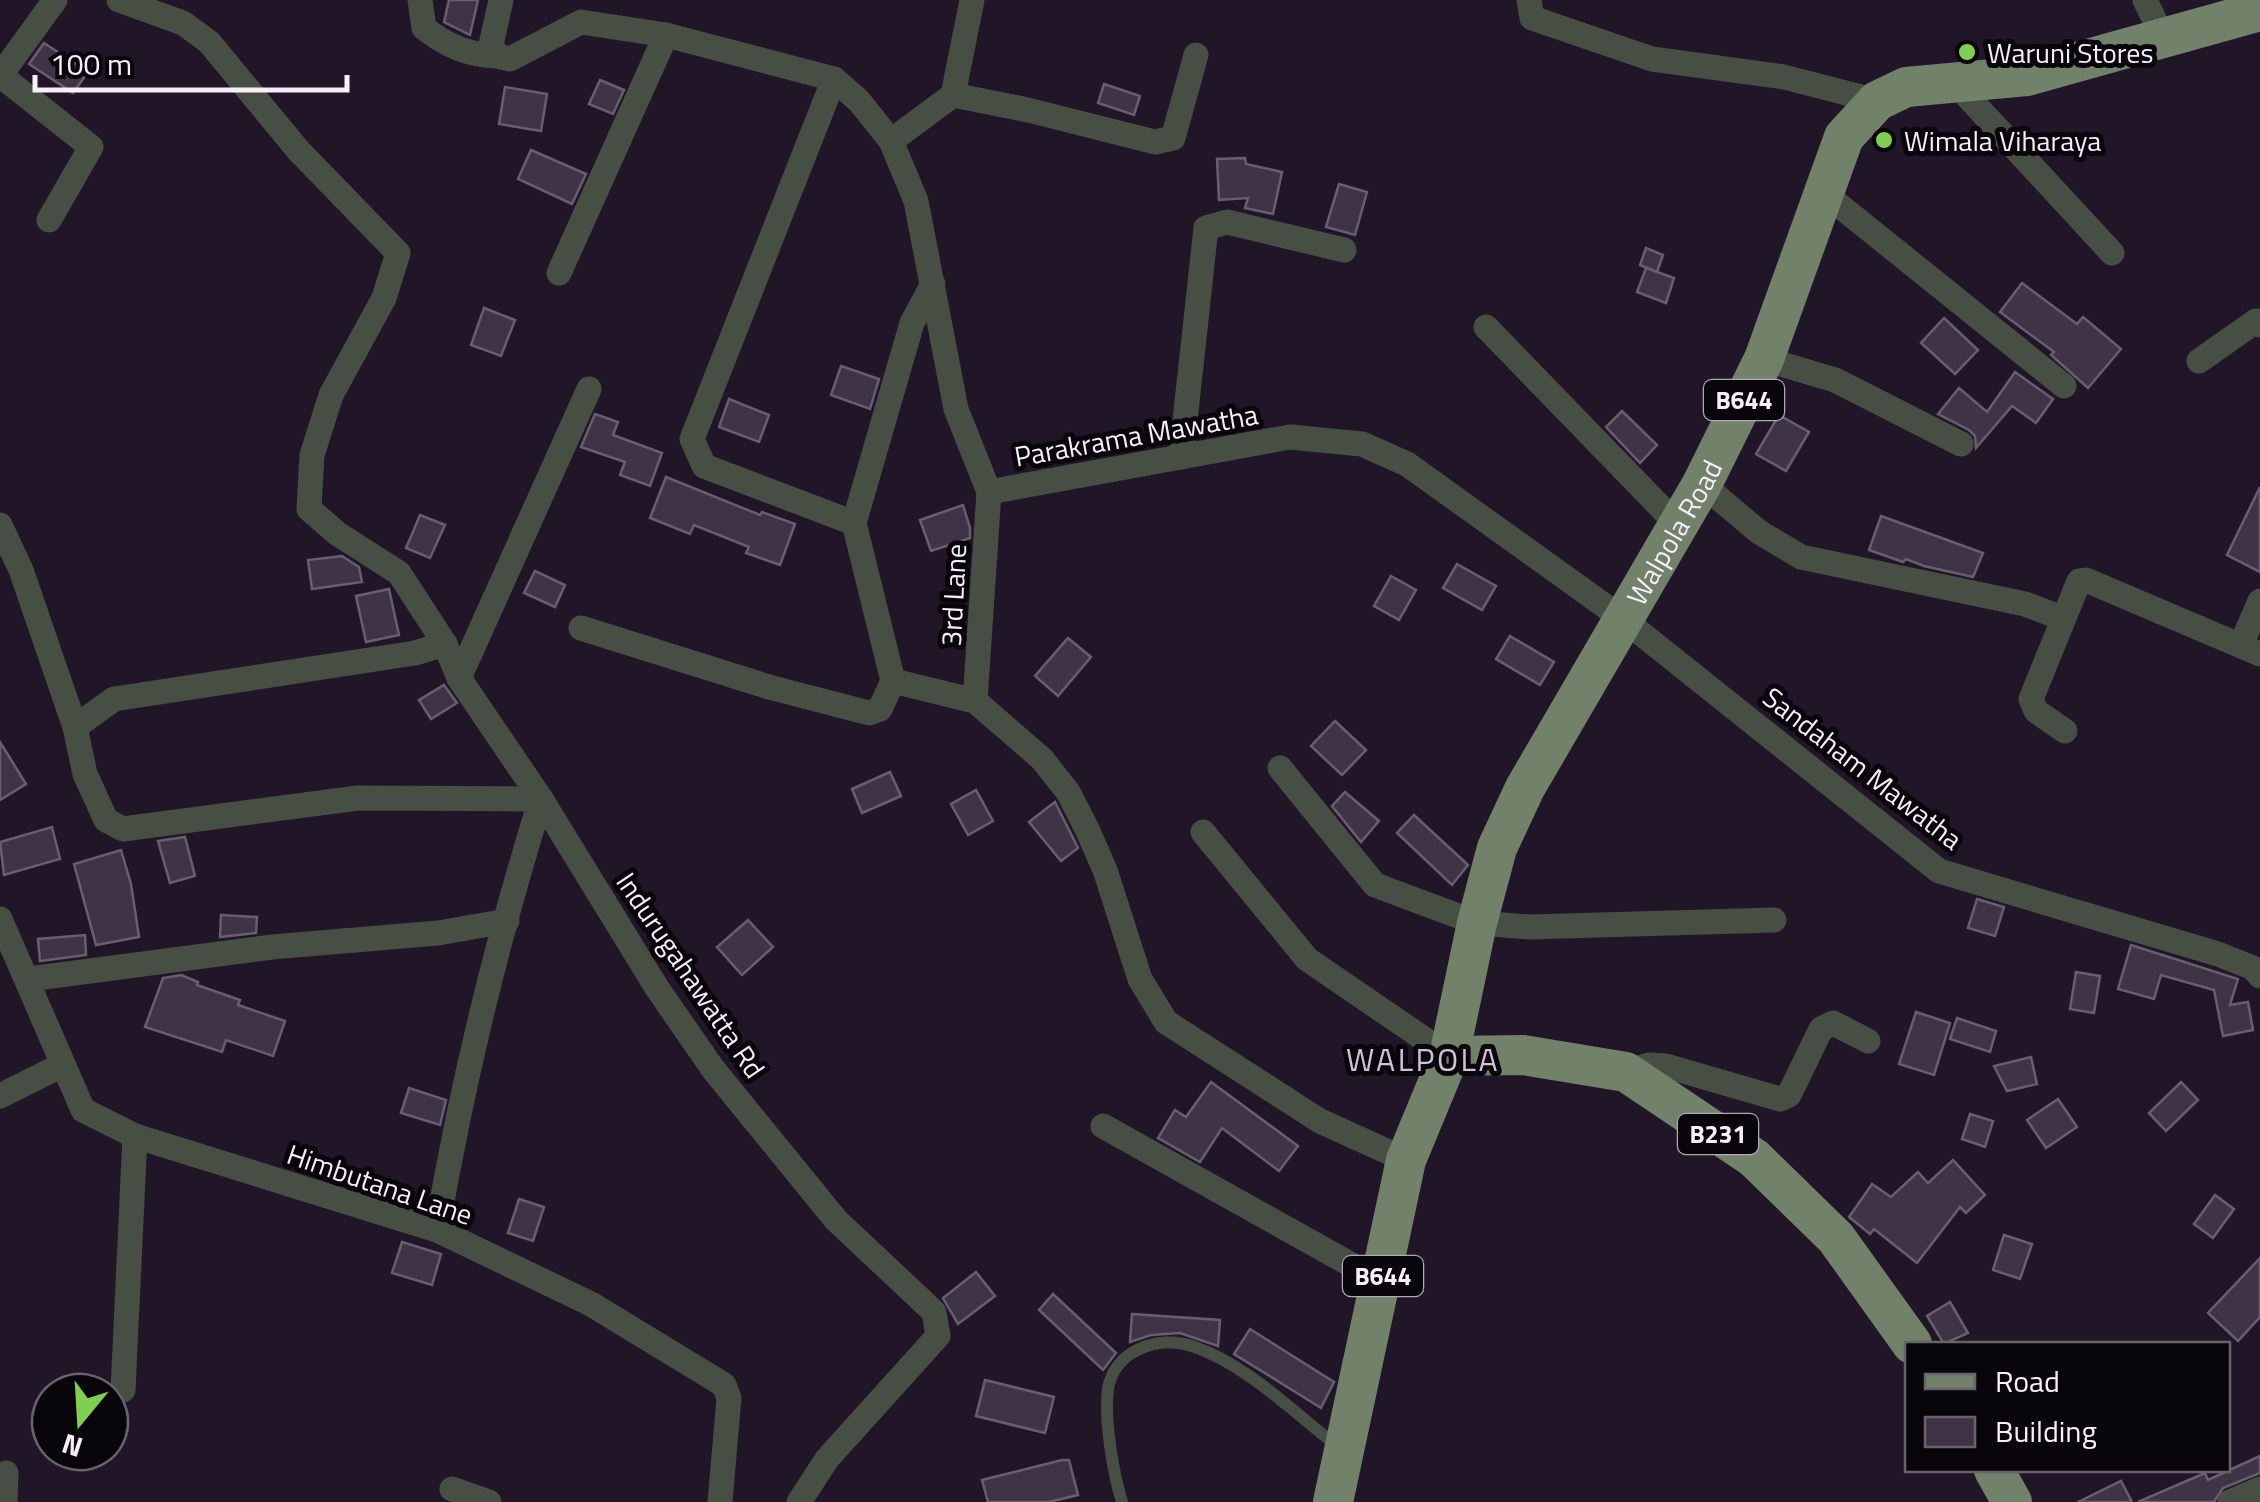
<svg xmlns="http://www.w3.org/2000/svg" width="2260" height="1502" font-family="'Titillium Web',sans-serif">
<rect width="100%" height="100%" fill="#211627"/>
<g fill="#3f3446" stroke="#695d71" stroke-width="2.5">
<polygon points="449,0 478,0 470,35 444,22"/>
<polygon points="44,43 88,72 73,93 29,64"/>
<polygon points="600,80 624,90 613,114 589,104"/>
<polygon points="1104,84 1140,96 1134,115 1098,103"/>
<polygon points="505,87 547,94 541,131 499,124"/>
<polygon points="531,150 586,174 572,204 518,179"/>
<polygon points="1245,158 1246,164 1282,172 1273,214 1245,208 1248,198 1219,200 1217,159"/>
<polygon points="1339,184 1367,192 1355,235 1326,227"/>
<polygon points="1646,248 1663,255 1657,272 1640,265"/>
<polygon points="1646,268 1674,278 1666,303 1637,292"/>
<polygon points="2022,283 2077,324 2083,317 2121,349 2088,388 2051,355 2054,352 2000,312"/>
<polygon points="484,308 515,320 501,356 471,345"/>
<polygon points="1944,318 1978,350 1955,374 1921,343"/>
<polygon points="841,366 879,379 870,409 831,395"/>
<polygon points="2015,372 2053,399 2036,423 2012,406 1976,448 1975,436 1969,430 1938,414 1959,388 1987,412"/>
<polygon points="729,399 769,415 759,442 719,427"/>
<polygon points="1622,411 1657,445 1640,463 1606,427"/>
<polygon points="595,414 618,422 613,435 662,453 650,486 620,475 625,462 581,447"/>
<polygon points="1779,415 1809,432 1786,471 1756,454"/>
<polygon points="666,477 760,515 762,512 795,524 780,565 746,553 749,547 694,525 690,534 650,518"/>
<polygon points="2260,487 2260,572 2227,555"/>
<polygon points="963,505 970,528 970,538 931,551 920,520"/>
<polygon points="420,515 445,525 430,558 406,548"/>
<polygon points="1881,516 1983,553 1973,577 1924,566 1906,559 1903,562 1869,550"/>
<polygon points="342,556 359,567 362,582 312,589 308,560"/>
<polygon points="1457,564 1496,586 1482,610 1443,588"/>
<polygon points="535,571 565,585 555,607 524,593"/>
<polygon points="1391,576 1416,590 1399,620 1374,606"/>
<polygon points="389,589 399,635 366,642 356,596"/>
<polygon points="1510,636 1554,662 1540,685 1496,659"/>
<polygon points="1068,638 1091,657 1058,696 1035,676"/>
<polygon points="444,685 457,703 431,719 419,700"/>
<polygon points="1335,721 1366,750 1342,775 1311,746"/>
<polygon points="0,742 26,784 0,800"/>
<polygon points="890,772 901,796 862,813 852,789"/>
<polygon points="976,790 993,821 968,835 951,804"/>
<polygon points="1345,792 1379,821 1361,842 1332,806"/>
<polygon points="1055,802 1078,848 1061,861 1029,822"/>
<polygon points="1414,815 1468,865 1452,885 1397,833"/>
<polygon points="52,827 60,859 4,875 0,842"/>
<polygon points="185,837 195,876 170,883 158,841"/>
<polygon points="121,850 131,884 139,937 96,945 74,864"/>
<polygon points="1977,899 2004,907 1995,936 1968,928"/>
<polygon points="221,915 257,917 256,933 220,937"/>
<polygon points="748,920 773,947 742,975 717,947"/>
<polygon points="85,935 86,955 40,961 38,939"/>
<polygon points="2131,945 2238,979 2230,1005 2248,1002 2253,1030 2223,1036 2214,990 2161,975 2154,999 2118,989"/>
<polygon points="2076,972 2100,976 2094,1013 2070,1009"/>
<polygon points="181,975 198,982 197,985 240,1000 238,1005 285,1021 273,1056 226,1040 222,1052 145,1027 163,978"/>
<polygon points="1916,1012 1950,1023 1934,1075 1899,1064"/>
<polygon points="1957,1018 1996,1031 1990,1052 1950,1039"/>
<polygon points="2031,1057 2037,1084 2007,1091 1994,1066"/>
<polygon points="1211,1082 1298,1146 1279,1171 1222,1128 1200,1162 1158,1138 1175,1110 1186,1117"/>
<polygon points="2181,1082 2198,1100 2166,1131 2149,1113"/>
<polygon points="409,1088 446,1100 440,1125 401,1113"/>
<polygon points="2058,1099 2077,1127 2046,1148 2027,1120"/>
<polygon points="1970,1114 1993,1121 1985,1147 1962,1139"/>
<polygon points="1953,1160 1985,1195 1966,1213 1960,1207 1917,1263 1874,1229 1870,1234 1849,1217 1872,1184 1891,1197 1918,1172 1928,1183"/>
<polygon points="2215,1195 2234,1209 2213,1238 2194,1224"/>
<polygon points="519,1199 544,1207 533,1241 508,1233"/>
<polygon points="2004,1235 2032,1244 2020,1279 1993,1270"/>
<polygon points="402,1242 441,1254 432,1285 392,1273"/>
<polygon points="2260,1258 2260,1317 2238,1341 2208,1313"/>
<polygon points="976,1272 995,1296 958,1324 943,1298"/>
<polygon points="1053,1294 1116,1353 1103,1370 1039,1310"/>
<polygon points="1950,1302 1968,1333 1944,1344 1927,1316"/>
<polygon points="1132,1314 1220,1320 1218,1346 1180,1333 1151,1335 1130,1342"/>
<polygon points="1250,1329 1334,1382 1321,1408 1234,1354"/>
<polygon points="985,1380 1054,1397 1045,1433 976,1416"/>
<polygon points="2260,1456 2260,1473 2223,1488 2214,1502 2138,1502 2205,1473 2208,1480"/>
<polygon points="1062,1460 1069,1460 1078,1495 1049,1502 988,1502 982,1480"/>
<polygon points="2121,1481 2132,1502 2078,1502"/>
</g>
<g fill="none" stroke-linecap="round" stroke-linejoin="round">
<path stroke="#474e43" stroke-width="12" d="M 1122,1502 C 1113,1472 1104,1420 1108,1389 C 1114,1350 1159,1335 1192,1346 C 1246,1364 1292,1411 1336,1445"/>
<g stroke="#474e43" stroke-width="25">
<polyline points="119,0 183,23 209,42 298,150 398,253 384,298 331,395 312,455 309,509 338,534 399,573 445,644 459,678 541,799 657,988 713,1069 836,1220 934,1312 938,1336 827,1459 799,1502"/>
<path d="M 420,0 L 424,28 C 447,46 468,55 497,56"/>
<polyline points="501,0 491,45 497,56 510,59 581,22 666,35 834,79 859,101 891,141 916,201 956,409 989,492 1290,437 1362,444 1407,464 1623,619 1939,871 2218,954 2253,968 2260,976"/>
<polyline points="1529,0 1532,18 1652,59 1784,77 1877,101"/>
<polyline points="2145,0 2163,38"/>
<polyline points="0,75 91,147 49,220"/>
<polyline points="0,76 55,0"/>
<polyline points="834,79 692,439 704,466 854,523"/>
<polyline points="1956,84 2112,253"/>
<polyline points="953,95 1028,110 1155,142 1173,138 1196,55"/>
<polyline points="891,141 953,95 972,0"/>
<polyline points="1824,193 2064,386"/>
<polyline points="559,273 666,35"/>
<polyline points="933,284 912,323 854,523 893,681 975,701 1042,759 1068,792 1087,829 1105,870 1140,979 1166,1022 1320,1121 1406,1160"/>
<polyline points="1486,327 1677,524"/>
<polyline points="1764,359 1835,380 1961,444"/>
<polyline points="2199,361 2256,321 2260,325"/>
<polyline points="1181,457 1206,228 1227,222 1344,250"/>
<polyline points="1702,484 1759,532 1801,557 2025,604 2062,618"/>
<path d="M 0,525 L 21,570 L 75,727 L 85,774 L 106,820 L 123,829 L 358,798 L 541,799 C 497,940 462,1084 437,1230"/>
<polyline points="581,628 769,687 869,713 880,709 893,681"/>
<polyline points="2241,645 2260,601"/>
<polyline points="459,678 589,389"/>
<polyline points="975,701 989,492"/>
<polyline points="75,727 114,699 415,653 445,644"/>
<polyline points="2065,731 2036,711 2031,699 2079,581 2086,580 2260,654"/>
<polyline points="1280,768 1375,885 1477,923 1530,927 1774,920"/>
<polyline points="1203,832 1307,959 1449,1056"/>
<polyline points="0,919 83,1110 135,1136 437,1230 591,1304 724,1385 729,1398 720,1502"/>
<polyline points="29,979 272,947 438,933 507,921"/>
<polyline points="1626,1072 1649,1065 1666,1066 1780,1099 1789,1095 1821,1029 1833,1023 1868,1041"/>
<polyline points="0,1096 62,1065"/>
<polyline points="1103,1126 1382,1282"/>
<polyline points="123,1390 135,1136"/>
<polyline points="452,1489 489,1502"/>
<polyline points="5,1502 6,1473"/>
<polyline points="2230,1502 2260,1489"/>
</g>
<g stroke="#71816a" stroke-width="40">
<polyline points="1449,1056 1523,1055 1626,1072 1754,1158 1836,1238 1912,1344"/>
<polyline points="1994,1470 2012,1502"/>
<path id="s1" d="M 1333,1502 L 1406,1160 L 1449,1056 L 1477,923 L 1497,848 L 1525,788 L 1702,484 L 1764,359 L 1844,137 L 1877,101 L 1906,87 L 2027,76 L 2260,11"/>
</g>
</g>
<g fill="#7fd052" stroke="#08050b" stroke-width="4">
<circle cx="1967" cy="52" r="10"/>
<circle cx="1884" cy="140" r="10"/>
</g>
<g text-anchor="middle" dominant-baseline="central" stroke-width="10" stroke-linejoin="round" paint-order="stroke">
<g fill="#08050b" stroke="#afaab3" stroke-width="2.5">
<rect x="1704" y="380" width="80" height="40" rx="8"/>
<rect x="1678" y="1114" width="80" height="40" rx="8"/>
<rect x="1343" y="1256" width="80" height="40" rx="8"/>
</g>
<g font-size="25" font-weight="bold" fill="#f7f0fb">
<text x="1744" y="400">B644</text>
<text x="1718" y="1134">B231</text>
<text x="1383" y="1276">B644</text>
</g>
<g font-size="28" fill="#f7f0fb" stroke="#08050b" text-anchor="start">
<text x="1987" y="52">Waruni Stores</text>
<text x="1904" y="140">Wimala Viharaya</text>
</g>
<g font-size="28" fill="#f7f0fb" stroke="#08050b">
<text transform="translate(1136 435) rotate(-10)">Parakrama Mawatha</text>
<text stroke="none"><textPath href="#s1" startOffset="1038">Walpola Road</textPath></text>
<text transform="translate(953 595) rotate(-87)">3rd Lane</text>
<text transform="translate(1863 768) rotate(38)">Sandaham Mawatha</text>
<text transform="translate(691 975) rotate(56)">Indurugahawatta Rd</text>
<text transform="translate(380 1184) rotate(19)">Himbutana Lane</text>
</g>
<g font-size="32" letter-spacing="2.5" fill="#cfc1d8" stroke="#08050b">
<text x="1423" y="1059">WALPOLA</text>
</g>
</g>
<rect x="1905" y="1342" width="325" height="130" fill="#08050b" stroke="#68636b" stroke-width="2.5"/>
<rect x="1925" y="1374" width="50" height="15" fill="#71816a" stroke="#68636b" stroke-width="2.5"/>
<text x="1995" y="1392" font-size="30" fill="#f7f0fb">Road</text>
<rect x="1925" y="1417" width="50" height="30" fill="#3f3446" stroke="#68636b" stroke-width="2.5"/>
<text x="1995" y="1442" font-size="30" fill="#f7f0fb">Building</text>
<g transform="translate(80 1422) rotate(198)"><circle r="48" fill="#08050b" stroke="#68636b" stroke-width="2.5"/>
<path d="M0-8L18 38L0 25L-18 38Z" fill="#7fd052"/>
<text y="-15" font-size="28" font-weight="bold" text-anchor="middle" fill="#f7f0fb">N</text>
</g>
<path d="M35 75v15h312v-15" fill="none" stroke="#f7f0fb" stroke-width="5"/>
<text x="50" y="75" font-size="30" fill="#f7f0fb" stroke="#08050b" stroke-width="8" paint-order="stroke">100 m</text>
</svg>
